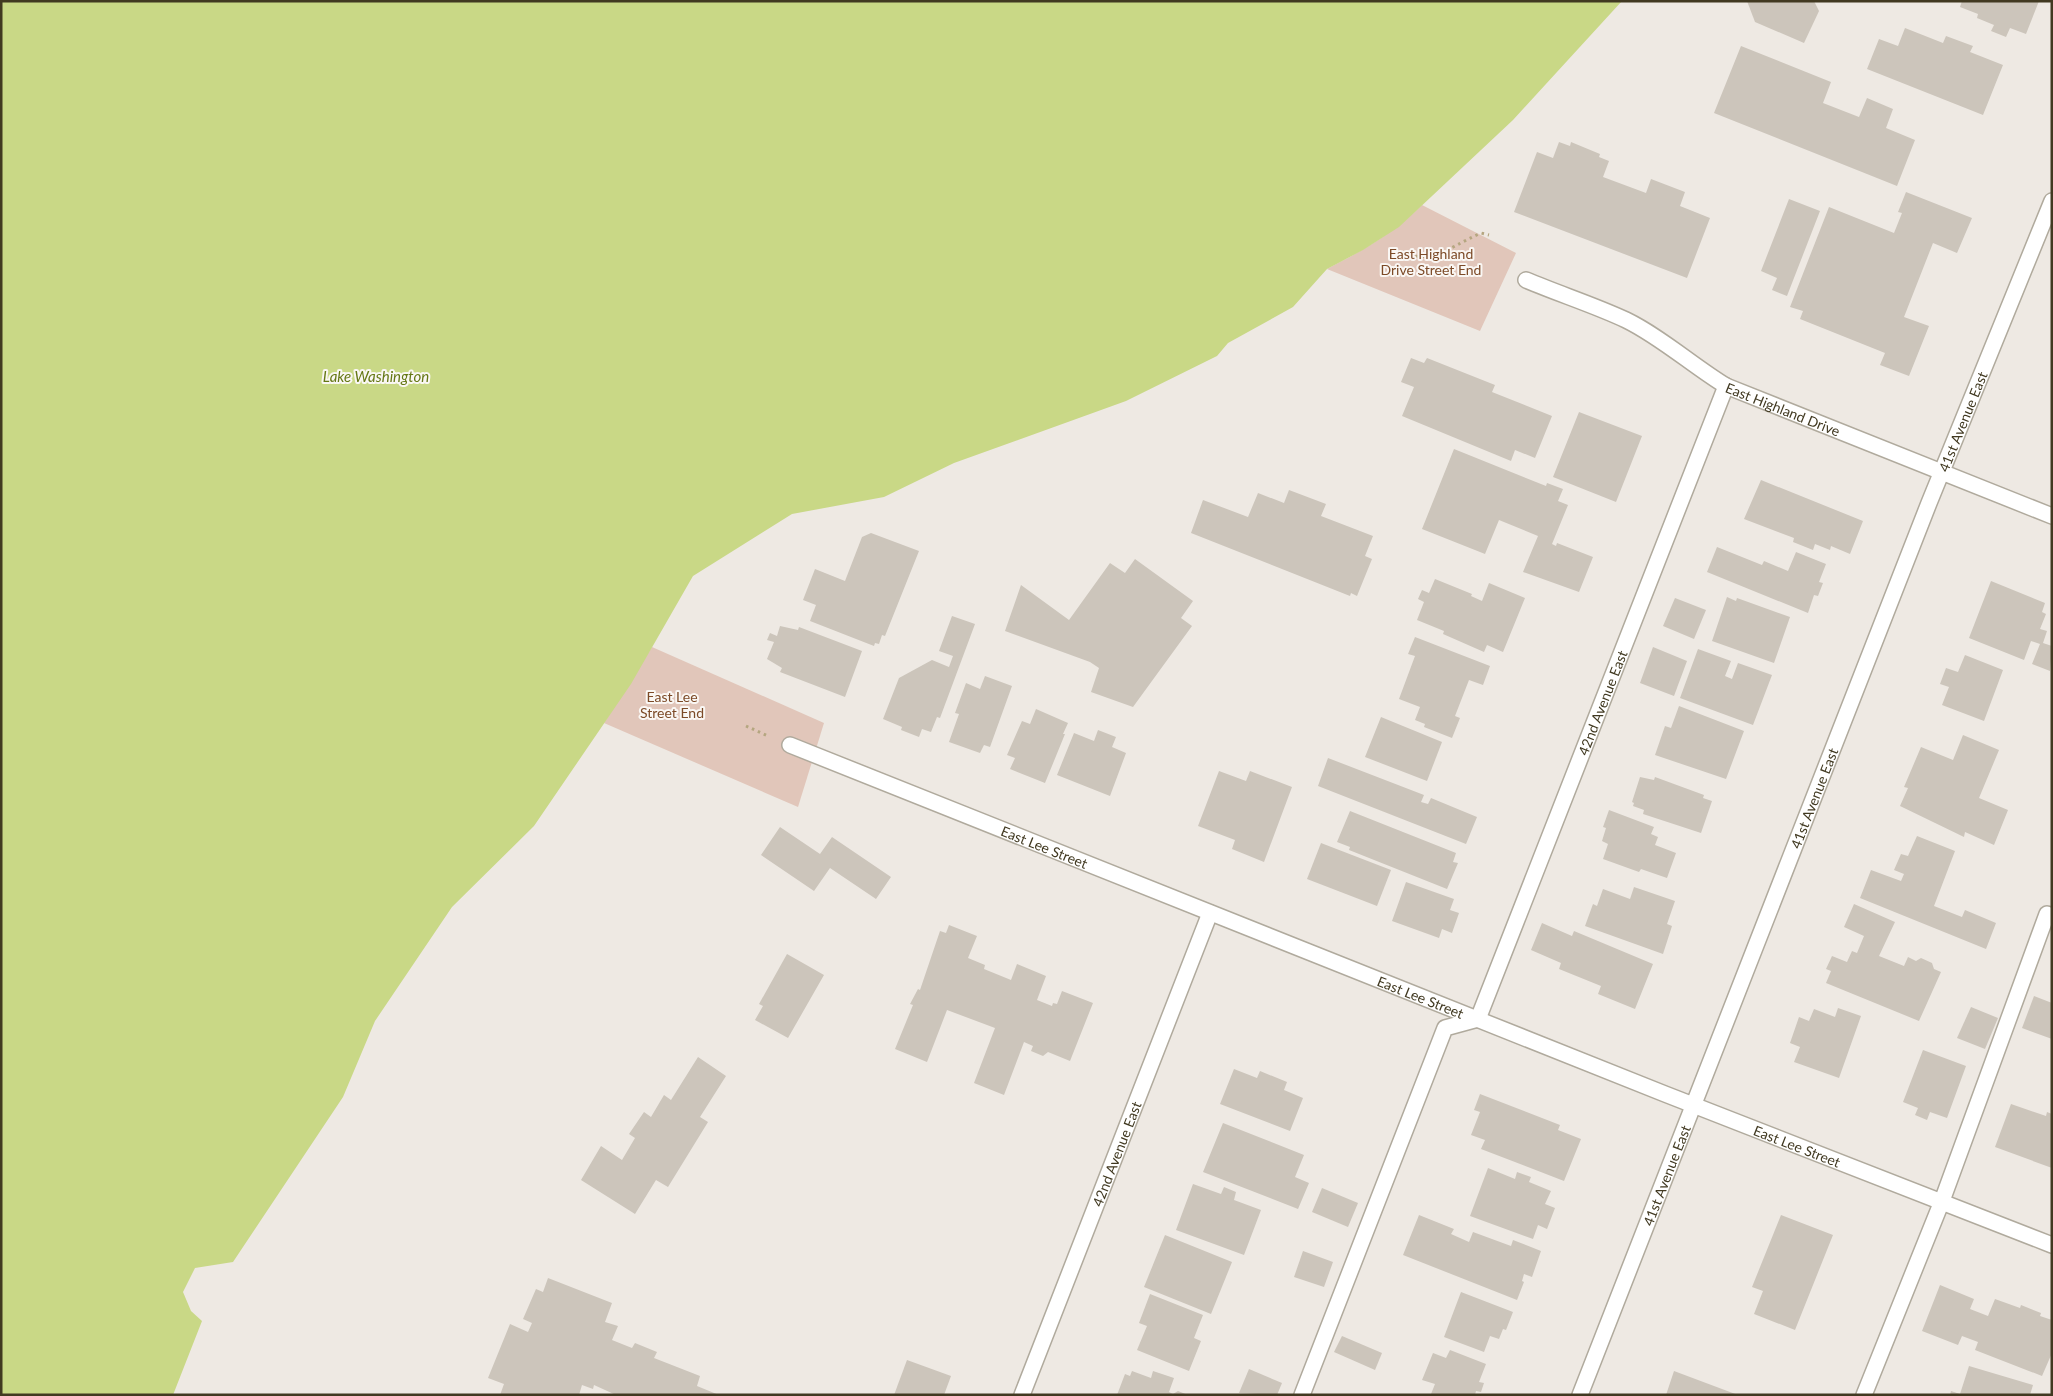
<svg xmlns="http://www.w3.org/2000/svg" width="2053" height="1396" font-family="Lato,sans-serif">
<rect width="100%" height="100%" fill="#eee9e3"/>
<g fill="#e1c6ba">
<path d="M 1422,205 L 1516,253 L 1480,331 L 1327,269 C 1365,249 1391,235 1422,205 Z"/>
<polygon points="652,647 824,723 798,807 604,723"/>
</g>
<polygon fill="#c9d886" points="1,1 1622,1 1513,120 1399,227 1363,250 1327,269 1293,307 1228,343 1217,356 1126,401 954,463 884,497 792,514 693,576 631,684 534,826 452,907 375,1021 343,1097 233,1262 195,1268 183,1292 191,1311 202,1321 173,1395 1,1395"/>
<g fill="#ccc5bb">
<polygon points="1747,1 1814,1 1819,11 1804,43 1755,22"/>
<polygon points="1962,1 2039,1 2026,34 2010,28 2006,37 1991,31 1994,25 1977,18 1978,14 1960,7"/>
<polygon points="1905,28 1943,43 1946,36 1973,46 1970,52 2003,65 1983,115 1867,69 1879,39 1898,46"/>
<polygon points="1741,46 1831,82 1823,103 1859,117 1867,98 1893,109 1886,128 1915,140 1897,186 1714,113"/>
<polygon points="1559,142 1570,146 1571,142 1600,154 1599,157 1609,161 1603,177 1646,193 1651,179 1685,192 1680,206 1710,218 1687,278 1514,212 1537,152 1553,158"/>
<polygon points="1906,192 1972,218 1957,253 1933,243 1904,317 1929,326 1909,376 1880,365 1885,353 1800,319 1803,311 1790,307 1829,207 1894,233 1902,213 1898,212"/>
<polygon points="1789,199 1820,211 1787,296 1772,290 1777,278 1761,271"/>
<polygon points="1411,358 1424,363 1427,358 1495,385 1492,392 1552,416 1535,458 1515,450 1511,461 1402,416 1414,387 1401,382"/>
<polygon points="1579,412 1642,436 1616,502 1553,477"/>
<polygon points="1454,449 1546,486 1547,483 1563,489 1558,501 1568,505 1552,544 1556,546 1557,543 1593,557 1579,592 1523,572 1538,536 1499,520 1485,554 1422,529"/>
<polygon points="1761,480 1863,521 1850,554 1831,546 1830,550 1815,544 1813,550 1793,542 1794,538 1744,519"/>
<polygon points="1289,490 1326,504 1321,516 1373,536 1365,556 1372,559 1357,596 1351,593 1350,596 1191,533 1203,500 1248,517 1258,493 1284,503"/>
<polygon points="871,533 919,551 885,636 882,635 879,644 875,643 874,646 810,621 816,605 803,600 815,569 845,581 862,537"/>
<polygon points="1717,547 1762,565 1764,561 1788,571 1796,552 1826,564 1819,582 1823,583 1818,596 1814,595 1808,613 1707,572"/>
<polygon points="1135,559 1193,601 1181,618 1192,626 1133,707 1091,692 1099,668 1090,662 1005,631 1021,585 1069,620 1110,563 1125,573"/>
<polygon points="1435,579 1472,594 1471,596 1482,601 1489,583 1525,598 1503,652 1487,645 1484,652 1443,634 1444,631 1417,620 1424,602 1418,599 1422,590 1429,593"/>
<polygon points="1991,581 2045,603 2042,612 2046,614 2040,629 2047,631 2043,643 2052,646 2050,671 2032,664 2040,644 2031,641 2024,660 1969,638"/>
<polygon points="1727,597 1736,601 1737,598 1790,617 1774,663 1712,641"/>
<polygon points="1675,598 1706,610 1694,639 1663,626"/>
<polygon points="952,616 975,624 940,718 937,717 931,732 922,729 919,737 901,730 902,727 883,719 899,678 932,660 949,667 953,656 939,651"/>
<polygon points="780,626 798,630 799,627 862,651 845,697 780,672 782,668 767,659 774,642 767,640 770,633 777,636"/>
<polygon points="1415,637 1490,666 1483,685 1469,680 1455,716 1460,718 1452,738 1424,727 1425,724 1415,720 1420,707 1399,699 1415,656 1408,654"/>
<polygon points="1653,647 1687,661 1674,696 1640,683"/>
<polygon points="1698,649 1731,661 1725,676 1732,679 1738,663 1772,675 1753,725 1680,698"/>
<polygon points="1965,655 2003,670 1984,721 1942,705 1949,687 1940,684 1946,668 1958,672"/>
<polygon points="985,676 1012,686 990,747 984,745 980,753 949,742 959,714 955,713 966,683 980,689"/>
<polygon points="1679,706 1744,731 1726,779 1655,755 1665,726 1671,728"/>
<polygon points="1036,709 1068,723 1063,734 1065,734 1045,783 1010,769 1015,758 1007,755 1022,721 1030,724"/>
<polygon points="1381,717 1442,742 1427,781 1365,757"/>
<polygon points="1098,730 1116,737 1112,747 1126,753 1110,796 1057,775 1074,733 1094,741"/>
<polygon points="1963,735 1999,750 1979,798 2008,810 1994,845 1965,832 1964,837 1900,806 1908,788 1904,787 1921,747 1953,760"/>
<polygon points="1328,758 1424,795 1421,802 1428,804 1431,798 1477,817 1466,844 1318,786"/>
<polygon points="1219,771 1246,781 1250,771 1292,787 1264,862 1232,849 1235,840 1198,826"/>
<polygon points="1640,777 1654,780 1655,777 1704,795 1703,798 1712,801 1701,833 1643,814 1644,810 1633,806 1634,803 1632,802"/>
<polygon points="1609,810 1654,827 1651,834 1658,837 1655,845 1676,853 1667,878 1641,869 1639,872 1603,859 1608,844 1602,841 1606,828 1603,827"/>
<polygon points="1350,811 1456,853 1453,862 1458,863 1447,889 1349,850 1350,847 1337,842"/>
<polygon points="780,827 820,854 832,837 891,877 876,899 830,868 814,891 761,855"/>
<polygon points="1917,836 1955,851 1934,906 1962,917 1965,910 1996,923 1986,949 1860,898 1871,870 1901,881 1904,874 1894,870 1901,854 1908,856"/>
<polygon points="1321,843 1391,870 1377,906 1307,879"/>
<polygon points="1406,882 1454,899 1450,910 1459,913 1452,933 1442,929 1439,938 1392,921"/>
<polygon points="1634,887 1675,901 1667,924 1672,926 1663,954 1585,926 1593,904 1597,906 1603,889 1630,899"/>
<polygon points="1854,904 1895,922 1879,956 1904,966 1908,957 1916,961 1921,958 1932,963 1934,969 1941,972 1919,1021 1826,983 1831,971 1826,969 1832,956 1847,962 1852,951 1857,953 1864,936 1844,927"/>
<polygon points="1542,923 1572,936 1574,931 1653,964 1635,1009 1598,994 1601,986 1559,969 1561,963 1531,950"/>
<polygon points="949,925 977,936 968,958 985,965 984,969 1011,980 1017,964 1046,976 1037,1000 1052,1006 1053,1003 1057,1004 1062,991 1093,1003 1070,1061 1048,1052 1043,1056 1031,1051 1033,1046 1024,1042 1004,1095 974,1083 995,1028 947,1010 927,1062 895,1049 913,1005 910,1004 918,989 920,990 940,931 946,933"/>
<polygon points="787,954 824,975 788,1038 755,1020 763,1006 759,1004"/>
<polygon points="2034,996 2052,1003 2052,1039 2022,1028"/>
<polygon points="1971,1007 1998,1018 1985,1049 1957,1038"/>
<polygon points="1838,1008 1861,1016 1839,1078 1794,1062 1800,1047 1790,1043 1799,1017 1809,1021 1814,1009 1835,1017"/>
<polygon points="1923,1050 1966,1066 1947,1118 1930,1112 1927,1120 1915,1115 1918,1108 1903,1102"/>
<polygon points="698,1057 726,1076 700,1117 708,1122 668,1187 656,1180 635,1214 581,1180 601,1146 622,1160 635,1138 629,1134 644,1112 651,1117 664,1095 671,1100"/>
<polygon points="1234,1069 1257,1078 1260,1071 1287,1082 1284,1090 1303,1098 1290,1131 1220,1104"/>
<polygon points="1480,1094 1560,1125 1558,1130 1581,1139 1564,1181 1481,1149 1485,1140 1471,1135 1480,1112 1474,1110"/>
<polygon points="2011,1104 2046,1116 2047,1112 2052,1114 2052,1168 1995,1147"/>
<polygon points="1223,1123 1304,1155 1295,1177 1309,1183 1298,1209 1203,1172"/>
<polygon points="1488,1168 1515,1179 1517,1172 1531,1177 1529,1182 1551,1191 1545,1204 1555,1208 1547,1229 1538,1225 1533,1239 1470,1216"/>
<polygon points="1193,1184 1221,1194 1224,1187 1236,1192 1234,1200 1261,1210 1244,1255 1176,1230"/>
<polygon points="1322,1188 1358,1203 1348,1227 1312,1212"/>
<polygon points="1419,1215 1454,1229 1451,1234 1469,1242 1473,1232 1511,1246 1513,1240 1541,1251 1532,1277 1524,1274 1522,1281 1524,1282 1517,1300 1403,1255"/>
<polygon points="1781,1215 1833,1235 1795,1330 1754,1314 1763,1291 1752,1287"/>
<polygon points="1165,1235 1232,1262 1211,1314 1144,1287"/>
<polygon points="1303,1251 1333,1262 1324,1287 1294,1277"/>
<polygon points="548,1278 612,1303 605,1322 618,1326 612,1340 632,1348 635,1343 657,1352 654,1358 700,1376 697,1386 719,1395 616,1395 594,1385 593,1389 582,1385 579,1395 500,1395 504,1384 488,1378 510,1324 528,1332 532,1323 523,1319 536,1289 543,1292"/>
<polygon points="1940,1285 1974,1299 1970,1309 1988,1316 1995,1299 2020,1308 2021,1305 2041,1313 2040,1316 2052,1320 2052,1353 2042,1376 1975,1350 1978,1342 1962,1336 1958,1345 1922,1331"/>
<polygon points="1461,1292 1513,1312 1506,1330 1503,1329 1499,1339 1490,1336 1484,1352 1444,1337"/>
<polygon points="1150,1294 1203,1315 1194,1338 1201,1341 1189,1371 1137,1350 1147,1326 1139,1323"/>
<polygon points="1342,1336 1382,1353 1375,1370 1334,1352"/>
<polygon points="1450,1350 1486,1364 1479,1382 1484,1383 1481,1392 1476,1391 1475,1395 1431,1394 1435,1384 1422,1380 1433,1353 1446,1358"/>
<polygon points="907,1360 951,1376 944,1395 894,1395"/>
<polygon points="1969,1366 2033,1385 2030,1395 1950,1395 1951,1391 1960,1394"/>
<polygon points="1249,1369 1282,1383 1277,1395 1239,1393"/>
<polygon points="1132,1371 1151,1378 1153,1371 1174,1378 1169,1392 1173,1394 1178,1391 1188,1395 1117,1395 1125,1374 1130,1376"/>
<polygon points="1674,1371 1738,1395 1666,1395"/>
</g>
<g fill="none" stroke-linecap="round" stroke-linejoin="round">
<g stroke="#b0aa9d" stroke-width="18">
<g id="minor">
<path id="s1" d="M 1526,280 C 1559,294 1594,305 1626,320 C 1661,337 1693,366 1726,386 L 2052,516"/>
<path id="s2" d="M 790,745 L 1665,1094 L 2052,1245"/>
<path id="s3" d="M 1022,1395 L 1210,913"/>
<path id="s4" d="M 1302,1395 L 1445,1028 L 1478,1019 L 1726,386"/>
<path id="s5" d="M 1580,1395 L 1929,503 L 2052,201"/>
<polyline points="1864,1395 1942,1201 2047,914"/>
</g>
</g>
<g stroke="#b5a680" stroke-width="3" stroke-dasharray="2.5 4" stroke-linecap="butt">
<path d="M 1390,250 C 1434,266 1443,250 1481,233 L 1489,235"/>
<polyline points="746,726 768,736"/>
</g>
<use href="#minor" stroke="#fff" stroke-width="15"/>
</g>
<g text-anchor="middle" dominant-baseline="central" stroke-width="4" stroke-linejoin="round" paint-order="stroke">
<g font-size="14" fill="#7c4a27" stroke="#faf7f4">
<text x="1431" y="253">East Highland<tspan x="1431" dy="16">Drive Street End</tspan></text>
<text x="672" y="696">East Lee<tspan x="672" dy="16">Street End</tspan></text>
</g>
<g font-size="14" fill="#413921" stroke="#faf7f4">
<text stroke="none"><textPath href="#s1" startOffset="289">East Highland Drive</textPath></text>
<text stroke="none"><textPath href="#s5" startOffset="1046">41st Avenue East</textPath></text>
<text stroke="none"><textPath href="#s4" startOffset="768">42nd Avenue East</textPath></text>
<text stroke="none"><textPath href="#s5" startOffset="641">41st Avenue East</textPath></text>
<text stroke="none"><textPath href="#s2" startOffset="274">East Lee Street</textPath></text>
<text stroke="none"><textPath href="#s2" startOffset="679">East Lee Street</textPath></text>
<text stroke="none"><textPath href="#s2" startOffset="1084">East Lee Street</textPath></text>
<text stroke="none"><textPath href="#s3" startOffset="259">42nd Avenue East</textPath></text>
<text stroke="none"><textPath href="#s5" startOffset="236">41st Avenue East</textPath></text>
</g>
<g font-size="15" font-style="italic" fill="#657815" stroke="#faf7f4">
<text x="376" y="376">Lake Washington</text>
</g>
</g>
<rect width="2053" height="1396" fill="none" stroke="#413921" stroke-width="5"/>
</svg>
